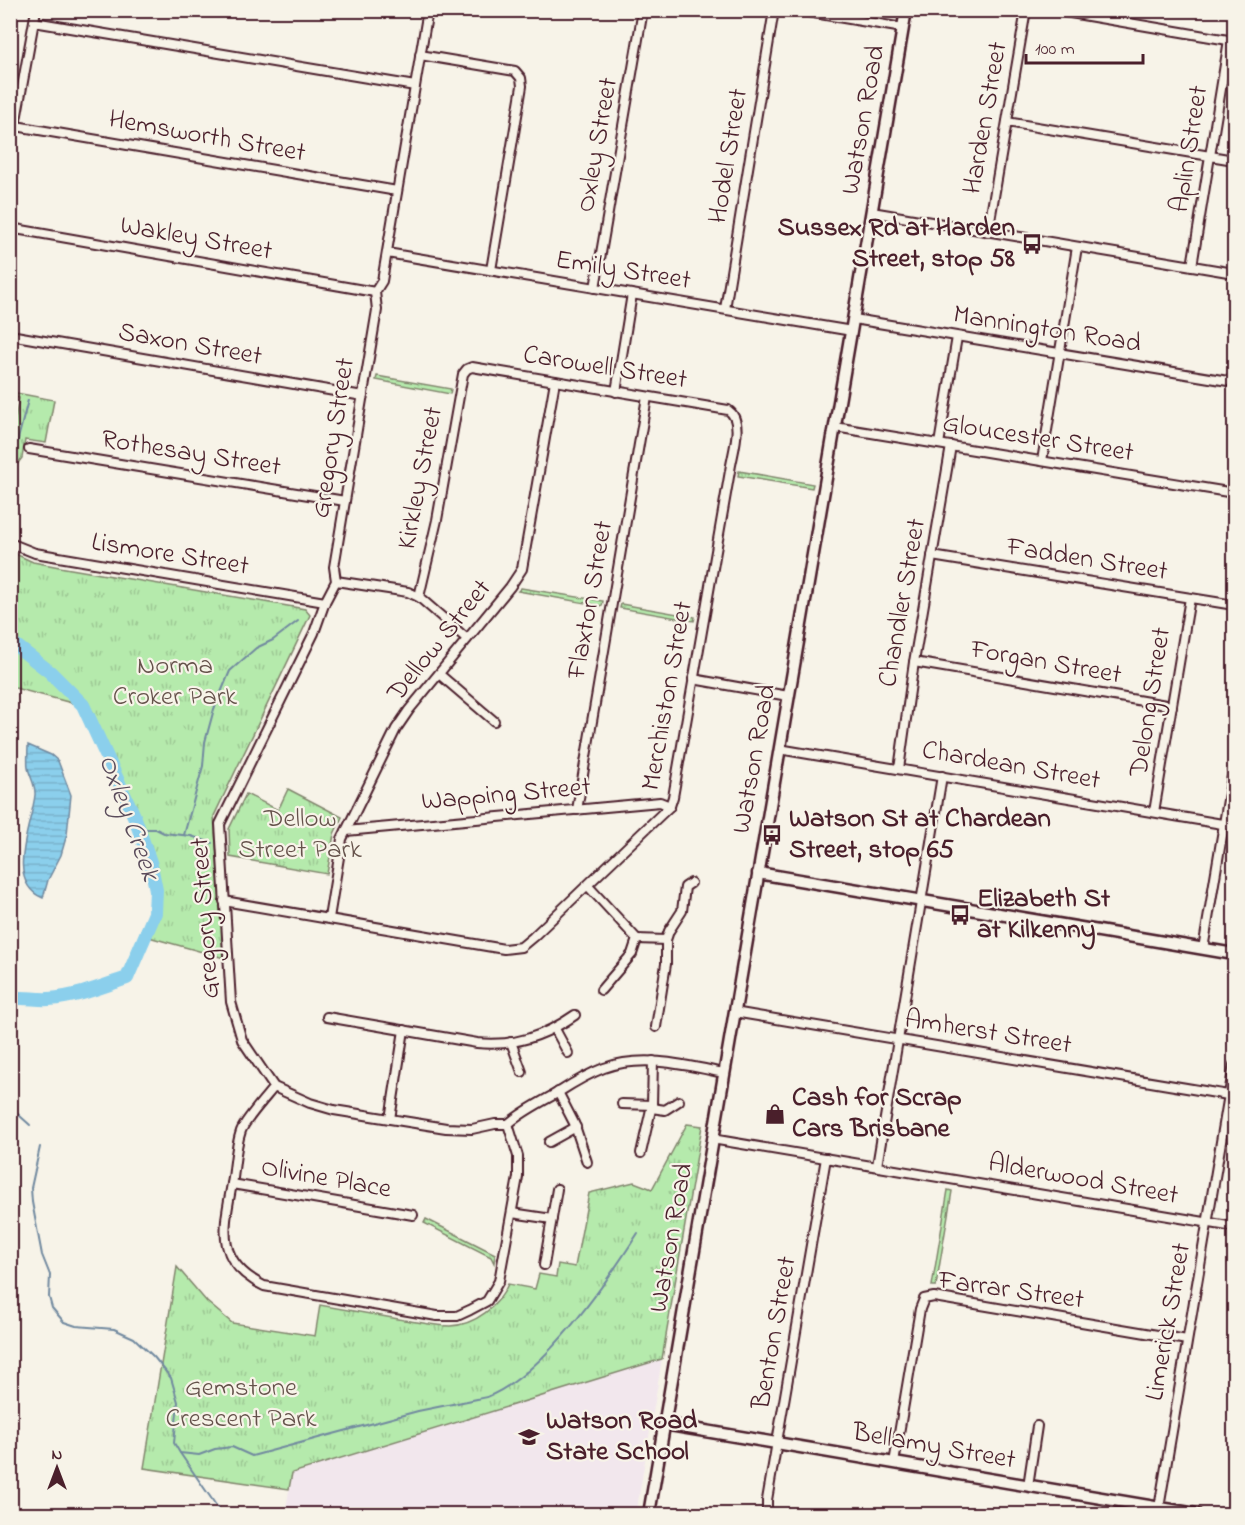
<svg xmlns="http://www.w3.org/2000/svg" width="1245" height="1525" font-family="'Indie Flower',sans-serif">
<defs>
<pattern id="grass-tufts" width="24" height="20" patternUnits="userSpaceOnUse" patternTransform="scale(1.5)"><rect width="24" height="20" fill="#b5eaac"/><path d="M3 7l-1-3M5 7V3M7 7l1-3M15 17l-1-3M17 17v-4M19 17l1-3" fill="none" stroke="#9dc894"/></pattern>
<pattern id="water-rules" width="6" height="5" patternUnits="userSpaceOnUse" patternTransform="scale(1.5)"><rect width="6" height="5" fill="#8bcfec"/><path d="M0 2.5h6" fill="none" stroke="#79b1cb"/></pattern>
</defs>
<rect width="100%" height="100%" fill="#f7f3e8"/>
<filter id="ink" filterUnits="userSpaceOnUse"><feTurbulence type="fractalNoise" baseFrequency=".0167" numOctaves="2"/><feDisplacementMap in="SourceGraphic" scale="12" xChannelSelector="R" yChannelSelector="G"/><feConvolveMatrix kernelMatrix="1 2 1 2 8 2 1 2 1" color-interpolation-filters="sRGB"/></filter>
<g filter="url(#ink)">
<polygon fill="#f2e7ed" points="662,1359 636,1514 285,1514 292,1473"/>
<g fill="url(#grass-tufts)" stroke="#80846c" stroke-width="1.5">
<polygon points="377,376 451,389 450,394 376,380"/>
<polygon points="11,392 54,400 46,443 25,440 22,458 11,472 11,442 19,398 11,396"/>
<polygon points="739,471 813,484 812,488 738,476"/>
<polygon points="11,552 33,562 65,568 305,609 310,615 214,816 224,958 145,936 155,913 156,890 151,865 135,818 83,706 11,687"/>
<polygon points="521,588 603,601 602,606 518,591"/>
<polygon points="621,604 695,617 694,621 620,608"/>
<polygon points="288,789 342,817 334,834 327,874 230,857 229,829 246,794 278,810"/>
<path d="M 687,1124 L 702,1126 L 662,1359 L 292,1473 L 289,1489 L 144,1468 L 177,1267 L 207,1302 L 232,1323 L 315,1336 L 320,1305 C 348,1310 376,1315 404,1320 C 418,1322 435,1326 450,1326 C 475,1325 499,1306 508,1284 L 535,1289 L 539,1274 L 556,1277 L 558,1264 L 575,1267 L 589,1193 L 634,1182 L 652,1189 Z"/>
<polygon points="948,1190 952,1191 936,1286 932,1286"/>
<polygon points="426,1219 495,1254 494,1263 491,1257 424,1223"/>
</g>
<path fill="url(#water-rules)" stroke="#71899f" stroke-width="1.5" d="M 28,745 L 51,755 L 58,761 L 71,795 L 67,834 L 61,855 L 48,880 L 43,898 C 4,882 32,824 35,795 C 36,786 30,777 28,768 C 27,761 28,752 28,745 Z"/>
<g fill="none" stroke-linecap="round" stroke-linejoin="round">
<g stroke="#71899f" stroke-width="2">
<polyline points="10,450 17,443 28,400"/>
<polyline points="139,829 156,829 164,833 191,836 212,843"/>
<polyline points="184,835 203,766 205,742 214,709 230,671 256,648 273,640 298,621"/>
<polyline points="10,1107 30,1125"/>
<path d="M 40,1147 L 31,1188 L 32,1202 L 42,1255 L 50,1275 L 49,1297 L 52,1308 L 64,1322 L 76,1326 L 114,1329 L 134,1338 L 154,1357 L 171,1378 L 178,1402 L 174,1443 L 180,1453 L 199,1455 L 215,1449 L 232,1447 L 252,1456 L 418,1411 L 487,1397 C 543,1375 606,1283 638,1233"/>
<polyline points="180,1453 222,1514"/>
</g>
<path stroke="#8bcfec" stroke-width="14" d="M 10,641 L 50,672 L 83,705 L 135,818 L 151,865 L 156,890 L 155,913 L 127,978 C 101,987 76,997 49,999 C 36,1000 23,996 10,999"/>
<g stroke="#4a1f2b" stroke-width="12">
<g id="street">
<path d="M 428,10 L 382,281 L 375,292 L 377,310 L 334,567 L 336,581 L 325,602 L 314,633 L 220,824 L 231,1002 L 242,1040 L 274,1087 L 310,1103 L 334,1110 L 446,1128 L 472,1129 L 495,1124 L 508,1124 C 523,1111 541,1102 559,1092 C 573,1083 588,1074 604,1068 C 643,1054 685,1065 724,1073"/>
<polyline points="796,10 903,28"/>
<polyline points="1053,10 1234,41"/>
<polyline points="34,22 415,86"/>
<polyline points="420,55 515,71 521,78 522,86 491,270"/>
<polyline points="1007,122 1234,160"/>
<polyline points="10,125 397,191"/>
<polyline points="10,153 36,10"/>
<polyline points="872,212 1234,273"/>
<polyline points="10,228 375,292"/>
<polyline points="988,232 1026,10"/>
<polyline points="387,253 852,331"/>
<polyline points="1192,266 1229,40"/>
<polyline points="595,288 643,10"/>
<polyline points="725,309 774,10"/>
<polyline points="854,319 1234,382"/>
<polyline points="10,335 363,396"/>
<polyline points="616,392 632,294"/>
<polyline points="835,427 1234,493"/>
<polyline points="939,444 957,337"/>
<polyline points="29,449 345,501"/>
<polyline points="1042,461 1077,247"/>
<polyline points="10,543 35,553 325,602"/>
<polyline points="932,556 1234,605"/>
<polyline points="336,581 408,592 419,597 467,639"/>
<polyline points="914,662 1172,706"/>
<polyline points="439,674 494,721"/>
<polyline points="693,679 788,696"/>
<polyline points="779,749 1234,826"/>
<polyline points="899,769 914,662 951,446"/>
<polyline points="577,810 647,397"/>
<polyline points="1154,812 1190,598"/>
<polyline points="346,831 660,802 670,806"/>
<polyline points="588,886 637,939"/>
<path d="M 224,901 L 504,949 L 521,947 L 533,937 L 670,806 L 673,797 L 730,471 C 732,454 745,421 728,410 L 472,367 L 467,369 L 463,374 L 437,520 L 419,597"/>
<polyline points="329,918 342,839 396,729 409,710 510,587 522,569 555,381"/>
<polyline points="637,939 666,940 669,931 682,911 685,887 691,883"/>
<polyline points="1203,949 1234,764"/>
<polyline points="601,990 632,954 637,939"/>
<polyline points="734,1012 1234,1096"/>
<path d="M 327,1017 L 477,1043 C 514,1047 545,1036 575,1015"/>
<polyline points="656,1027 666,964 666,940"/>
<polyline points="555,1029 568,1053"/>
<polyline points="511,1042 522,1072"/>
<path d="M 274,1087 C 266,1097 245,1120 241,1131 C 236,1145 235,1163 233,1178 C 225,1225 212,1260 264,1286 L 437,1316 L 457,1316 L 470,1310 L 487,1301 L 499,1281 L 518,1177 L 518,1156 L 508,1124"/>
<polyline points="558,1092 574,1123 587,1162"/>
<polyline points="622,1104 652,1105"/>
<polyline points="652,1108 665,1110 679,1101"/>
<polyline points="390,1119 404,1030"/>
<polyline points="712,1139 1234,1227"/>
<polyline points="549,1142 576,1127"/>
<polyline points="641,1153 652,1105 653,1061"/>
<polyline points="877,1166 942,776"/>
<polyline points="232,1184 413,1215"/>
<polyline points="512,1213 552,1219"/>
<polyline points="544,1265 557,1189"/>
<polyline points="894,1463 920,1309 924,1299 934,1297 1187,1340"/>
<polyline points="1028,1486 1037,1426"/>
<polyline points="767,1514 767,1500 826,1158"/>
<polyline points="1158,1514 1234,1065"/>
</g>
</g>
<g stroke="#4a1f2b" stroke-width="15">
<g id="secondary">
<polyline points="758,873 1234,954"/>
<polyline points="664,1424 1196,1514"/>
<polyline points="649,1514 906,10"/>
</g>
</g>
<use href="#street" stroke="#f7f3e8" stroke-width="8"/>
<use href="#secondary" stroke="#f7f3e8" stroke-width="10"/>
</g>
</g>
<defs>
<g id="bus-bare" transform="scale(1.62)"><path d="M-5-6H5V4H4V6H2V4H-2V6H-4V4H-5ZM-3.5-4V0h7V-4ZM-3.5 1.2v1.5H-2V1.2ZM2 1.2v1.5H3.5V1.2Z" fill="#4a1f2b" stroke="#f7f3e8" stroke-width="2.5" paint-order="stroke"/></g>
<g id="shop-bare" transform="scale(1.62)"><path d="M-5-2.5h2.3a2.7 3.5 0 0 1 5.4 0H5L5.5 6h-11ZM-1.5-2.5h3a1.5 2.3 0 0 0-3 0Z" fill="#4a1f2b" stroke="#f7f3e8" stroke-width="2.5" paint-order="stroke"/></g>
<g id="school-bare" transform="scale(1.62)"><path d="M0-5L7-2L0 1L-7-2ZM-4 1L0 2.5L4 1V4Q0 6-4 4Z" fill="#4a1f2b" stroke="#f7f3e8" stroke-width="2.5" paint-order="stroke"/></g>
</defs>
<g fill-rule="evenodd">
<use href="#bus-bare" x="1032" y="244"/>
<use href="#bus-bare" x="772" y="835"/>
<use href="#bus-bare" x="960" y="915"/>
<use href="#shop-bare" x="775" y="1114"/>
<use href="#school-bare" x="529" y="1437"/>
</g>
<g text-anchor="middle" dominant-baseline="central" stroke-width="4.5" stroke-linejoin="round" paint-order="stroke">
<g font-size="27" fill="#4a1f2b" stroke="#f7f3e8">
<text transform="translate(986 118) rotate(-80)">Harden Street</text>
<text transform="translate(864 120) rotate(-80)">Watson Road</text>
<text transform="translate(207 137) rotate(10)">Hemsworth Street</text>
<text transform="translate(598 145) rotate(-80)">Oxley Street</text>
<text transform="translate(1190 149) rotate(-81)">Aplin Street</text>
<text transform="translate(729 156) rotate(-81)">Hodel Street</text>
<text transform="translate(196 239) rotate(10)">Wakley Street</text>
<text transform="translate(623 271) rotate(9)">Emily Street</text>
<text transform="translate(1047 330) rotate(9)">Mannington Road</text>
<text transform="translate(190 345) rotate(10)">Saxon Street</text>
<text transform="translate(605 368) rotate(9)">Carowell Street</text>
<text transform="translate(334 438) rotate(-81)">Gregory Street</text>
<text transform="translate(1038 439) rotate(9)">Gloucester Street</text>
<text transform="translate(191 454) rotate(9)">Rothesay Street</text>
<text transform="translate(421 478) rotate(-79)">Kirkley Street</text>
<text transform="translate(170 555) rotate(9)">Lismore Street</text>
<text transform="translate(1087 560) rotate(9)">Fadden Street</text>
<text transform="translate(591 600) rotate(-80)">Flaxton Street</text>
<text transform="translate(903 603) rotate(-80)">Chandler Street</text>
<text transform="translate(440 641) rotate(-51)">Dellow Street</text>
<text transform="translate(1046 663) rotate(10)">Forgan Street</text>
<text transform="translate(668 696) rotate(-80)">Merchiston Street</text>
<text transform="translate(1151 702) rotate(-81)">Delong Street</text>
<text transform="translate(755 759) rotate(-80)">Watson Road</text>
<text transform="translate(1011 766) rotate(10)">Chardean Street</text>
<text transform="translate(506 795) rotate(-5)">Wapping Street</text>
<text transform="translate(206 918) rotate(-94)">Gregory Street</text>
<text transform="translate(988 1033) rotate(9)">Amherst Street</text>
<text transform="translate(326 1179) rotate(10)">Olivine Place</text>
<text transform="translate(1083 1180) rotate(10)">Alderwood Street</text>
<text transform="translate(672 1238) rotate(-80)">Watson Road</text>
<text transform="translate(1011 1291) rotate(8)">Farrar Street</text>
<text transform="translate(1169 1322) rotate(-80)">Limerick Street</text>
<text transform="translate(775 1333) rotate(-80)">Benton Street</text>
<text transform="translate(934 1447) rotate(10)">Bellamy Street</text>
</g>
<g font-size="27" font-weight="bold" fill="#4a1f2b" stroke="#f7f3e8" text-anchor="start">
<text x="1015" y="228" text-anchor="end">Sussex Rd at Harden<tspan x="1015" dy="31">Street, stop 58</tspan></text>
<text x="789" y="819">Watson St at Chardean<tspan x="789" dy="31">Street, stop 65</tspan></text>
<text x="977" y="899">Elizabeth St<tspan x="977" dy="31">at Kilkenny</tspan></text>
<text x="792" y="1098">Cash for Scrap<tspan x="792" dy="31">Cars Brisbane</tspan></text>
<text x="546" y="1421">Watson Road<tspan x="546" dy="31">State School</tspan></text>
</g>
<g font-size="27" fill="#65524b" stroke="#f7f3e8">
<text x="175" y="666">Norma<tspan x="175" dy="31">Croker Park</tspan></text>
<text x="300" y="819">Dellow<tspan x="300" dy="31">Street Park</tspan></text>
<text x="241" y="1388">Gemstone<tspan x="241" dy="31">Crescent Park</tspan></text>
</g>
<g font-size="28" font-style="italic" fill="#5a4b5b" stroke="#f7f3e8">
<text transform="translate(128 818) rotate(70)">Oxley Creek</text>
</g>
</g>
<rect width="1245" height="1525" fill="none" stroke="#f7f3e8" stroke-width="36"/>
<rect x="18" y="18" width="1209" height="1489" fill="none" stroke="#4a1f2b" stroke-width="2" filter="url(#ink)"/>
<g transform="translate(57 1468)" stroke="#f7f3e8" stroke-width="4.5" paint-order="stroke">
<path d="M0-4.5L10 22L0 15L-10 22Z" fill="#4a1f2b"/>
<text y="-9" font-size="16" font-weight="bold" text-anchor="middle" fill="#4a1f2b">N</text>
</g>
<path d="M1026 54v9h117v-9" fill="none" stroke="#4a1f2b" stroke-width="3"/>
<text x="1035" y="54" font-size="18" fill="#4a1f2b" stroke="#f7f3e8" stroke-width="4.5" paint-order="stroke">100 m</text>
</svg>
